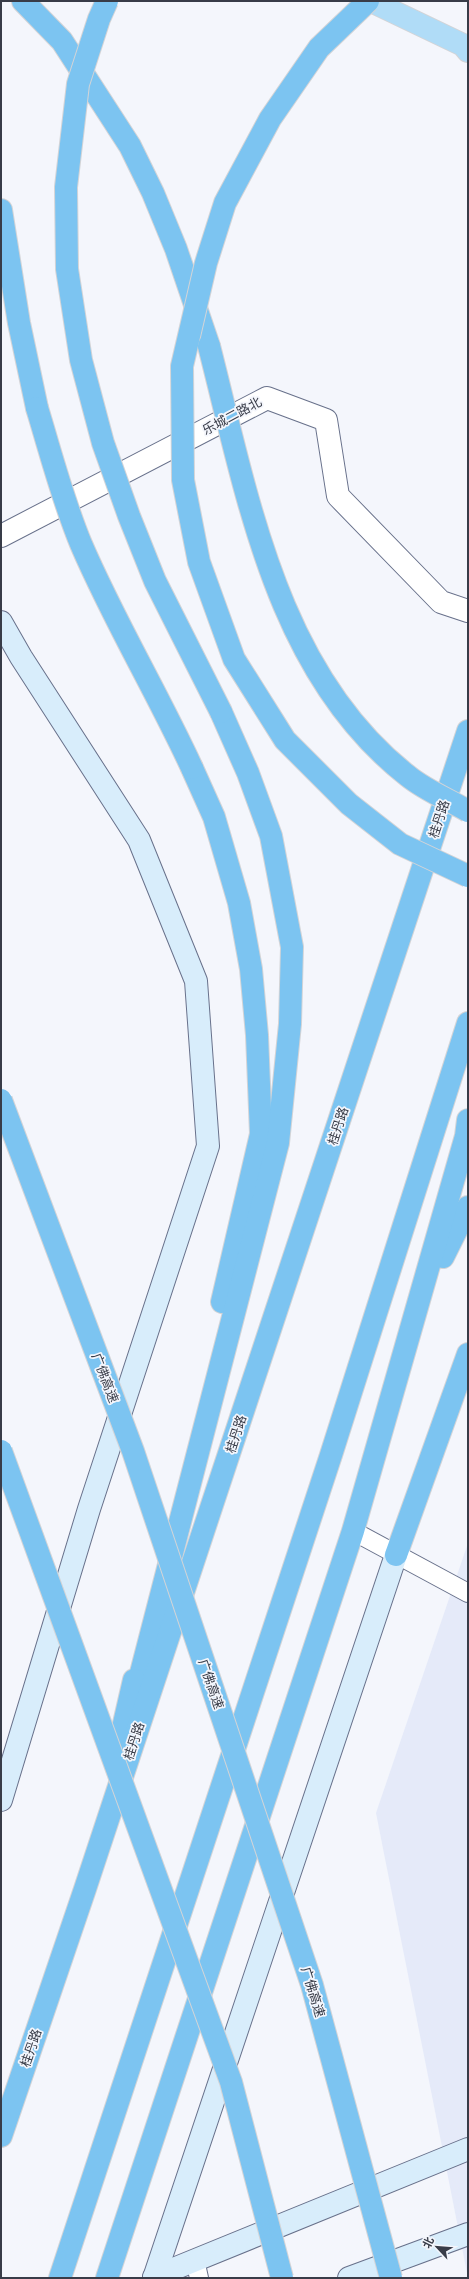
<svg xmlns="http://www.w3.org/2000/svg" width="469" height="2279" font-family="'Source Serif 4','Noto Sans SC',serif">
<rect width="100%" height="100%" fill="#f4f6fc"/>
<polygon fill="#e5eaf9" points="468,1543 468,2278 376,1813"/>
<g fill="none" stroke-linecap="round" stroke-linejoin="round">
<g stroke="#68718b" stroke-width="20">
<g id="lane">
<polyline points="353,1531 468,1593"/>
<polyline points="195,2260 199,2278"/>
</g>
</g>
<g stroke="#68718b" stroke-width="24">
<polyline id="street" points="1,536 267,398 326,420 338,496 441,602 468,611"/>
</g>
<g stroke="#68718b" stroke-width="24">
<g id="secondary">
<polyline points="1,622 21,657 139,840 196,981 208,1146 89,1509 1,1800"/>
<polyline points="154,2277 468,2149"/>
<polyline points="154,2278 396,1555"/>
<polyline points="349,2278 468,2234"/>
</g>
</g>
<g stroke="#d3d4d7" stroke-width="24">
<polyline id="primary" points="371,1 463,45 468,51"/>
</g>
<g stroke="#d3d4d7" stroke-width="24">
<g id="highway">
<polyline points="23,1 62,41 130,146 153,193 176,249 209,346"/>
<polyline points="1,210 19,323 37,408"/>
<polyline points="192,768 214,817 239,903 251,969 257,1035 261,1134 222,1302"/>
<polyline points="443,1257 468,1207"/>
<polyline points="396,1555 468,1354"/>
<polyline points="135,1696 278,1143 290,1024 292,947 271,836 248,773 221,712"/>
<polyline points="117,1754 134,1680"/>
<polyline points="1,2136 85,1889 468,731"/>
<polyline points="60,2278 331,1455 468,1023"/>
<polyline points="107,2278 353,1531 466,1136 468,1120"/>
</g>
</g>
<use href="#lane" stroke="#fff" stroke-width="18"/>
<use href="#street" stroke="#fff" stroke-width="22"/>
<use href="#secondary" stroke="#d8edfb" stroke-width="22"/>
<use href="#primary" stroke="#b0dcf7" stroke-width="22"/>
<use href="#highway" stroke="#7cc4f1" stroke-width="22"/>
<g stroke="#d3d4d7" stroke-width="24" stroke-linecap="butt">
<g id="highway-bridge">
<polyline points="107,1 99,19 78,84 66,187 67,269 81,360 103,443 129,516 155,581 221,712"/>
<polyline points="368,1 319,48 270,119 225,203 206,263 182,366 183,480 199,562 234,659 285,740 349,804 400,844 468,876"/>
<path d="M 209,346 C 248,498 277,674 408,776 C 425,790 449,800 468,811"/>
<path d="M 37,408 C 51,454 63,501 81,544 C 114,621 157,692 192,768"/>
<polyline points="1,1100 133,1451 312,1985 391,2278"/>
<polyline points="1,1451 231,2082 282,2278"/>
</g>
</g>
<use href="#highway-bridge" stroke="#7cc4f1" stroke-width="22"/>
</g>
<g text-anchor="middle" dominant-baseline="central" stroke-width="3.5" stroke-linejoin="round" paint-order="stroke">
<g font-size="13" fill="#383c48" stroke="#f4f6fc">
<text transform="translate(232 416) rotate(-28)">乐城二路北</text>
<text transform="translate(439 819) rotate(-72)">桂丹路</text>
<text transform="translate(338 1126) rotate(-72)">桂丹路</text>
<text transform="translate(105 1378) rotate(69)">广佛高速</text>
<text transform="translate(236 1434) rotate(-72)">桂丹路</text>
<text transform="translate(211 1684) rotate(71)">广佛高速</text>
<text transform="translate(134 1741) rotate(-72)">桂丹路</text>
<text transform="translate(313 1992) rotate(73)">广佛高速</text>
<text transform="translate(31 2048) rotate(-71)">桂丹路</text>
</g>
</g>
<rect width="469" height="2279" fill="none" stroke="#383c48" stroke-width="4"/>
<g transform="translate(437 2247) rotate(296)" stroke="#f4f6fc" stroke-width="3" paint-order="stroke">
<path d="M0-3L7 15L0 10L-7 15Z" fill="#383c48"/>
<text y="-6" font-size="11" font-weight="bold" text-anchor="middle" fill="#383c48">北</text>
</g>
</svg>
